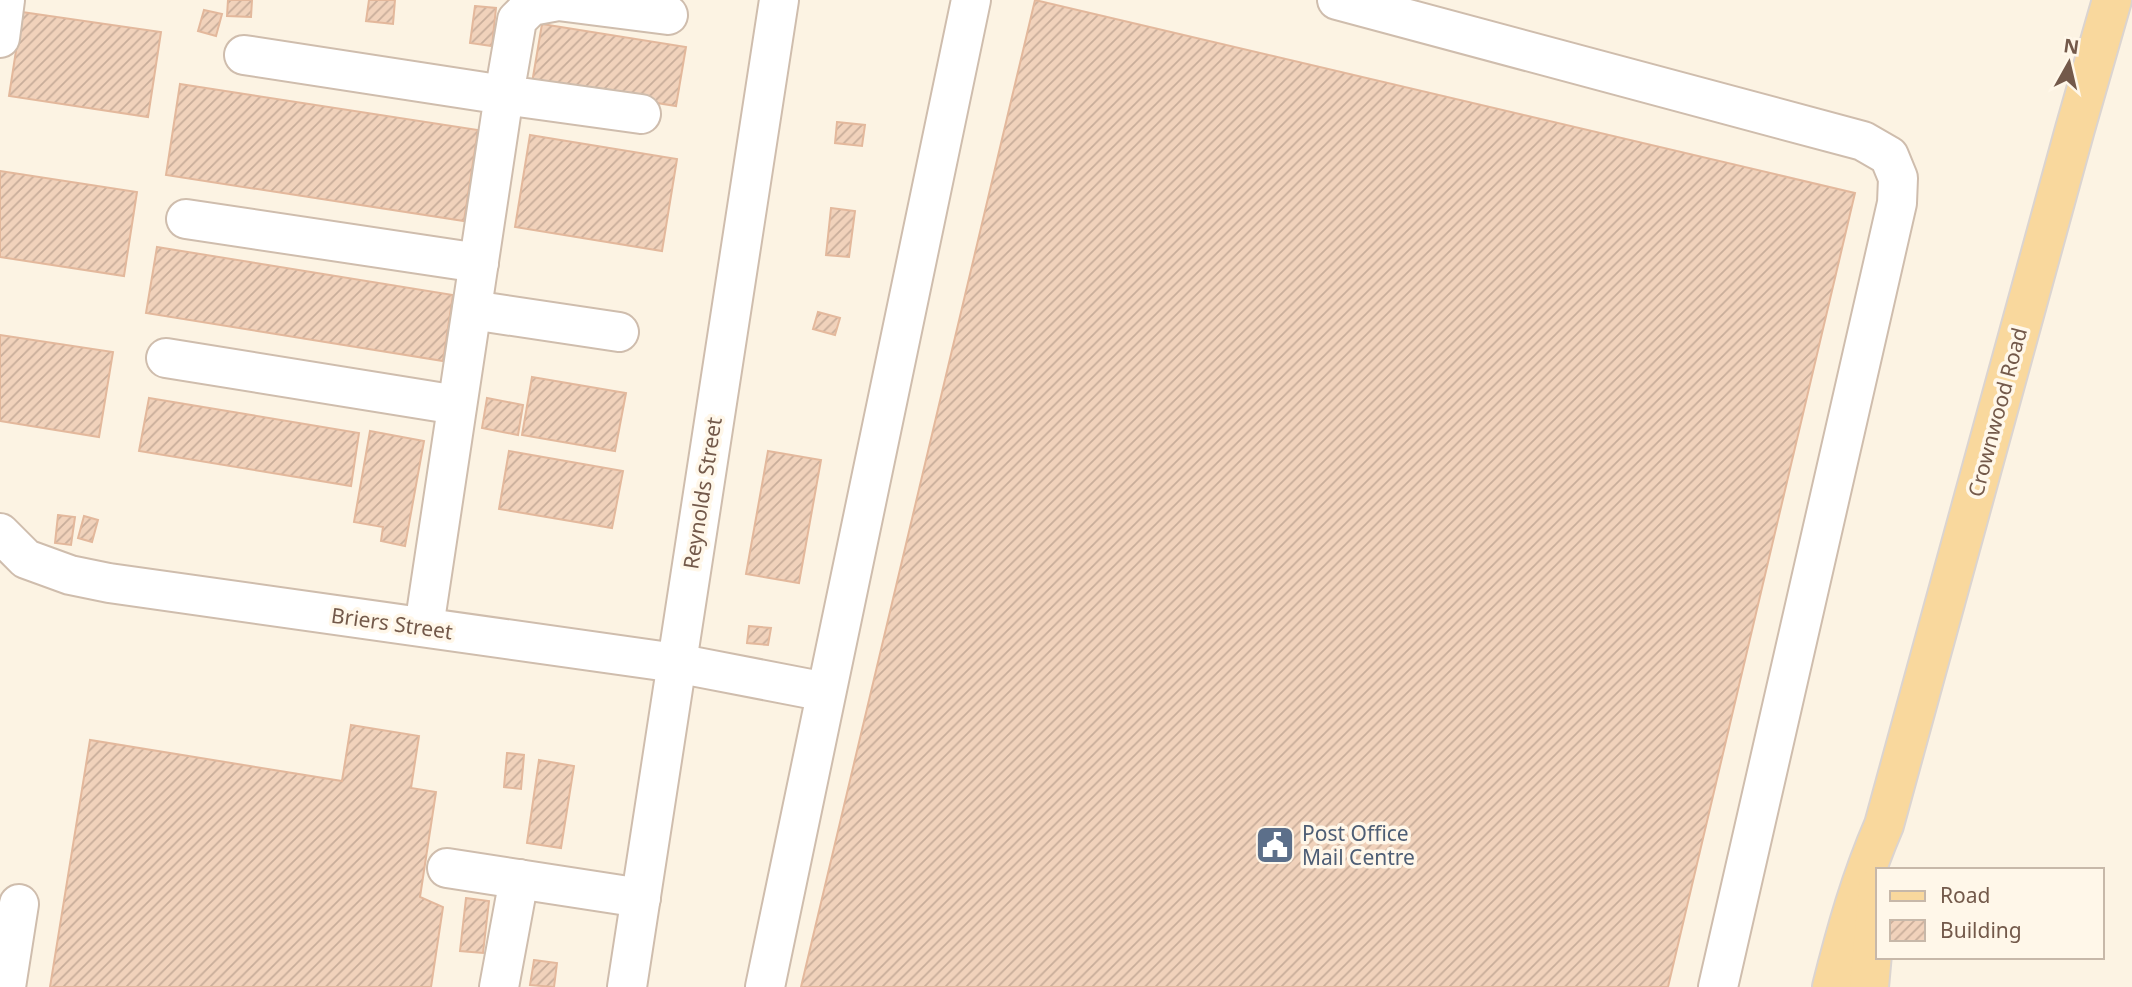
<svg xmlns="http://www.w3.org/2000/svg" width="2132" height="987" font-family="'Noto Sans',sans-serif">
<defs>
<pattern id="building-hatch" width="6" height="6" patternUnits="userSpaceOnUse" patternTransform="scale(1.75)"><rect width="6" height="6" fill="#f1d2bb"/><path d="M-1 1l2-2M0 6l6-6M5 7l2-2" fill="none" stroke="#c8ad9a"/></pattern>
</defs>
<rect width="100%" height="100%" fill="#fcf3e3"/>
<g fill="url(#building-hatch)" stroke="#e3b89c" stroke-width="2">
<polygon points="228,0 252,0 251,17 227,16"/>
<polygon points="369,0 395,0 393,24 366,21"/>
<polygon points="1035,0 1855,193 1668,987 801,987"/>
<polygon points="475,6 496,8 492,46 470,43"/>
<polygon points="204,10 222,14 216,36 198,31"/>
<polygon points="22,12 161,32 148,117 9,96"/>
<polygon points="542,24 686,47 676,106 532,83"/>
<polygon points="180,84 478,130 464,221 166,175"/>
<polygon points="837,122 865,125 862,146 835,143"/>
<polygon points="530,135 677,159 662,251 515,227"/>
<polygon points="0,171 137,192 124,276 0,257"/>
<polygon points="831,208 855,211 849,257 826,255"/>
<polygon points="157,247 453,295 443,361 146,313"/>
<polygon points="818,312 840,318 835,335 813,329"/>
<polygon points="0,335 113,352 99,437 0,421"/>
<polygon points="532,377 626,393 615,451 522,435"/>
<polygon points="149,398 359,433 351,486 139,451"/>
<polygon points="487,398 523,405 518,435 482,428"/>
<polygon points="370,431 424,441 405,546 381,541 383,527 354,522"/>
<polygon points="509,451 623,471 612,528 499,509"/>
<polygon points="768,451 821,460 799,583 746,574"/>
<polygon points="58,515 75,517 71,545 55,543"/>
<polygon points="84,516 98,520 92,542 78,538"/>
<polygon points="749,626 771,628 768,645 747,643"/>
<polygon points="351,725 419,736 411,788 436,792 420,897 443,907 431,987 50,987 90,740 342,781"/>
<polygon points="507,753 524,755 521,789 504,787"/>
<polygon points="539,760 574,766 561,848 527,843"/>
<polygon points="466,898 489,901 483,953 460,951"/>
<polygon points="534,960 557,963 554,987 530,985"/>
</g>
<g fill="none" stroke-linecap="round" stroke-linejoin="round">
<g stroke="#cfbdad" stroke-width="42">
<g id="minor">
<polyline points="1337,0 1863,141 1889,156 1898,178 1897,203 1718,987"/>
<polyline points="0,38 5,0"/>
<polyline points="244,55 504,95 424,627"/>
<polyline points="641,114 504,95 517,20 531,6 558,1 668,15"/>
<polyline points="186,219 479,263"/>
<polyline points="472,310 619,332"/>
<polyline points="166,358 457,405"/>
<polyline points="0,533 26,559 70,575 109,583 676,663 826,692"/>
<polyline points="447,868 641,898"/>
<polyline points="6,987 19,904"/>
<polyline points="499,987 519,879"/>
<polyline points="627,987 779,0"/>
<polyline points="765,987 971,0"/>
</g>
</g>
<g stroke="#dbd4d0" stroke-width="42">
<g id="major">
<path d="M 1832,987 C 1846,931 1861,878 1884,825 L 2075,129 L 2112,0"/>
<polyline points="1869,987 1878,887"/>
</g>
</g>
<use href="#minor" stroke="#fff" stroke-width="38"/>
<use href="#major" stroke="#f9d89d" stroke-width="38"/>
</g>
<defs>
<g id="civic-square" transform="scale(2.0125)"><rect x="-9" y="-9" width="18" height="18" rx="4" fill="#5c6f8a" stroke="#fff7e9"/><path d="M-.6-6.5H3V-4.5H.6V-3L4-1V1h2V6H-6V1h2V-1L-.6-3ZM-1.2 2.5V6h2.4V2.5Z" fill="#fff"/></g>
</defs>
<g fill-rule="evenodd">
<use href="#civic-square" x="1275" y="845"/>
</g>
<g text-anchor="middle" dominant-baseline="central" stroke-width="7" stroke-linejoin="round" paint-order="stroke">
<g font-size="21" fill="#73594a" stroke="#fff7e9">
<text transform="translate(1997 412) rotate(-75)">Crownwood Road</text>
<text transform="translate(702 493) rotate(-81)">Reynolds Street</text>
<text transform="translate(392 623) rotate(8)">Briers Street</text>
</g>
<g font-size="21" fill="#4e5e75" stroke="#fff7e9" text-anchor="start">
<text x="1302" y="833">Post Office<tspan x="1302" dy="24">Mail Centre</tspan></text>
</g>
</g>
<rect x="1876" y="868" width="228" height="91" fill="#fff7e9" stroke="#c7b8a9" stroke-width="2"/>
<rect x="1890" y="891" width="35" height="10" fill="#f9d89d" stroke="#c7b8a9" stroke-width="2"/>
<text x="1940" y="903" font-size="21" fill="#73594a">Road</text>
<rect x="1890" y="920" width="35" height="21" fill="url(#building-hatch)" stroke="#c7b8a9" stroke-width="2"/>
<text x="1940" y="938" font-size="21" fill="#73594a">Building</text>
<g transform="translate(2069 63) rotate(8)" stroke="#fff7e9" stroke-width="5" paint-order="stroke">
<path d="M0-5L12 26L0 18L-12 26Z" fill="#73594a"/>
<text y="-10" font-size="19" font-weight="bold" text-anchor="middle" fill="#73594a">N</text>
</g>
</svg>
